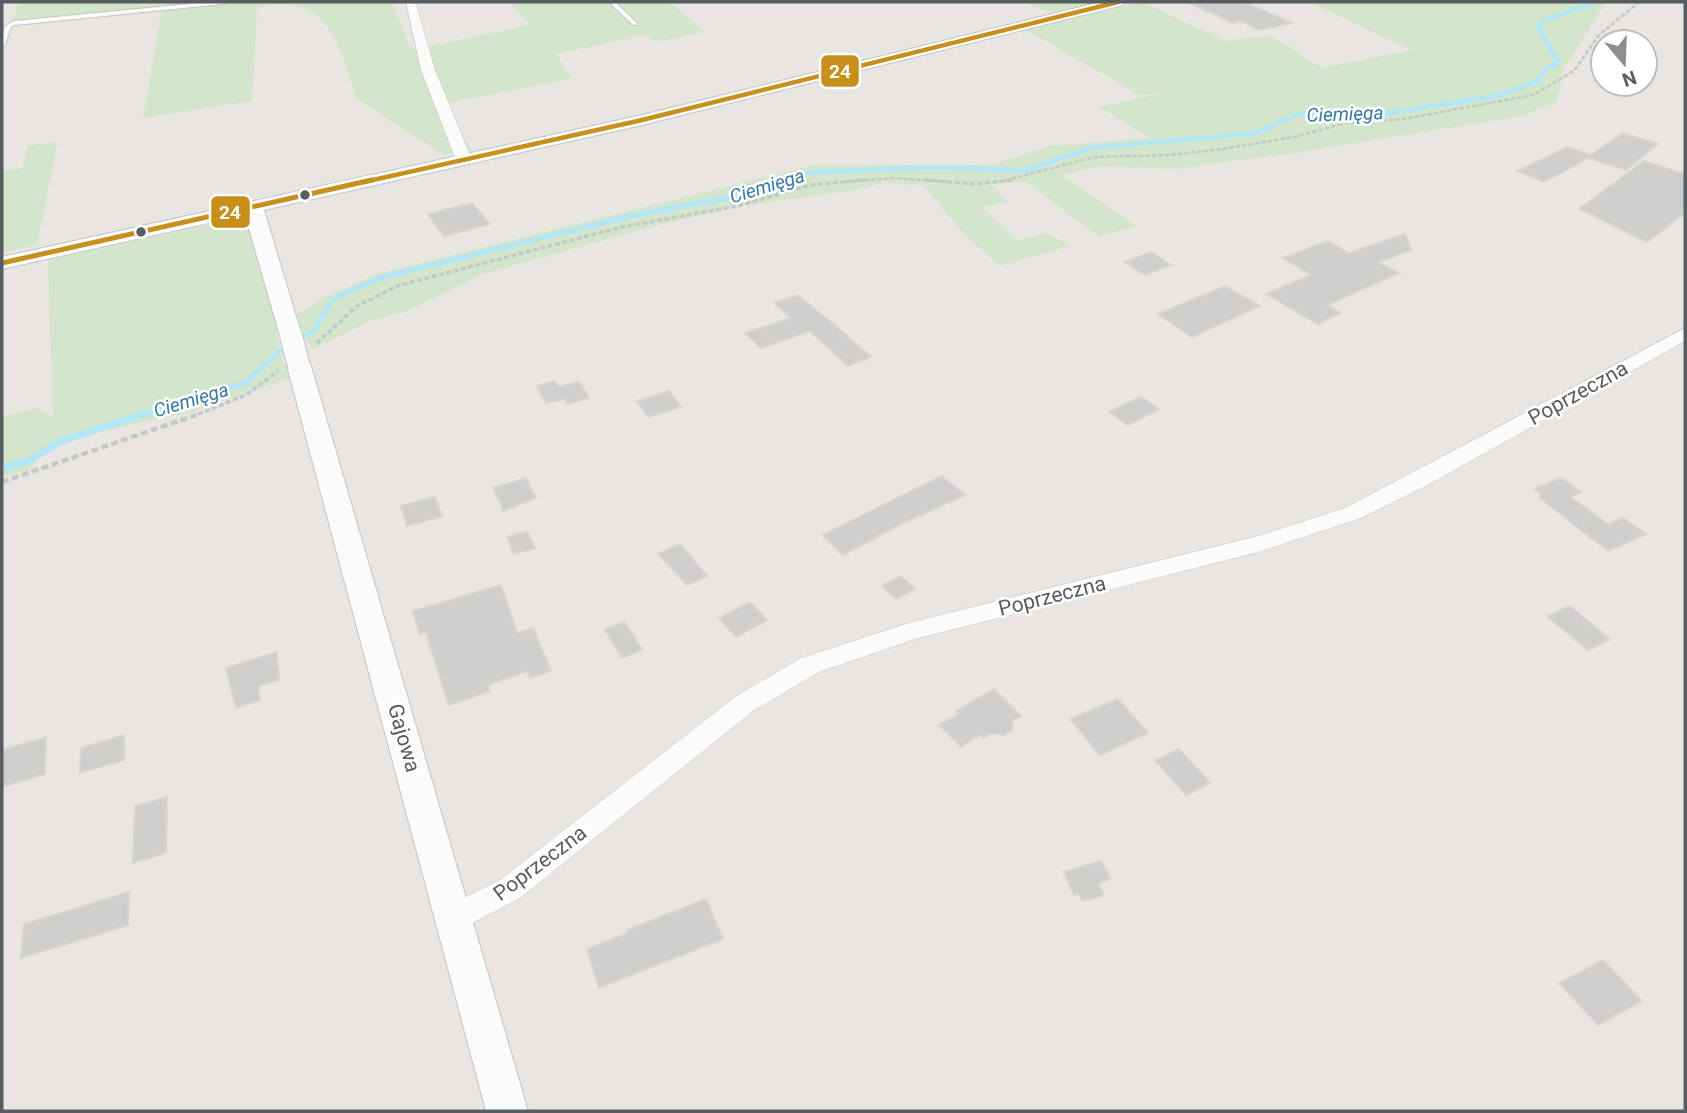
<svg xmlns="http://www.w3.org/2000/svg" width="1687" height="1113" font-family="Roboto,sans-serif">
<rect width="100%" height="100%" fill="#e9e6e2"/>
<g fill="#d3e5cb">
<polygon points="19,2 181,2 181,4 13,20"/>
<path d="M 223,2 L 392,2 L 411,50 L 530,25 L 510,2 L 669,2 L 705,32 L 655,42 L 646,35 L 556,54 L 572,79 L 441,104 L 472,150 L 444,155 L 356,98 C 345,63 335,10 290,5 C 280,3 268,6 257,7 L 252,101 L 143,118 L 162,8 Z"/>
<polygon points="1025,2 1105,2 1054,15"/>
<polygon points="1142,2 1231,43 1227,40 1271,36 1322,68 1412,50 1308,2 1606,2 1564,68 1557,102 1523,116 1288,154 1173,169 1103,166 1062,175 1136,226 1099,237 1027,182 990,183 1008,202 981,207 1017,240 1047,233 1070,246 1001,266 967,237 923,185 884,183 851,191 744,205 651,227 483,274 408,311 367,322 313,350 301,330 297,314 321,299 380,273 813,165 992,165 1049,146 1150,138 1099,107 1168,92 1140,95 1026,30"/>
<polygon points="58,141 37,245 2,253 2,171 23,168 27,146"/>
<polygon points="236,219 248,222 275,317 279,351 289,378 188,413 59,440 26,471 2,477 2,417 37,408 53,418 48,260"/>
</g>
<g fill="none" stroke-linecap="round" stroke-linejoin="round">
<polyline stroke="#b2e5f6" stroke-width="4.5" points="775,182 801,173 941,167 1024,171 1091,148 1256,133 1298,114 1383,114 1500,95 1538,81 1544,71 1558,62 1538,28 1545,20 1595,2"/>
<polyline stroke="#b2e5f6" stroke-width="5" points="136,417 245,383 279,352 315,329 330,304 340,295 383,277 635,215 733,197 780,180"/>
<polyline stroke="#b2e5f6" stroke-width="7" points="2,468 29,461 59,442 141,415"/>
</g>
<g fill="#d0cecc" stroke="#d8d5d1" stroke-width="2">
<polygon points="1188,2 1244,2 1292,23 1259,30 1241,21 1232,23"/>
<polygon points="1622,133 1658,144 1626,170 1588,158 1544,182 1517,171 1568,147 1591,155"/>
<polygon points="1644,161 1685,174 1685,213 1647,242 1579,209"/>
<polygon points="472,203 490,224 444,236 428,214"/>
<polygon points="1405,234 1411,250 1378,262 1399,273 1327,305 1341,313 1318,324 1266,294 1311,275 1283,258 1328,241 1349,253"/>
<polygon points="1151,252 1171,265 1145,275 1125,262"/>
<polygon points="1225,286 1260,306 1192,337 1158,314"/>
<polygon points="798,295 844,333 871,357 848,366 810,331 761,348 745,333 791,318 774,303"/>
<polygon points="555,381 559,387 579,382 589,398 568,404 565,399 546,403 537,386"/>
<polygon points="669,391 681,407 648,417 637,401"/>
<polygon points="1141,397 1159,409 1128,425 1109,412"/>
<polygon points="942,476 965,495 905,522 843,555 822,535"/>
<polygon points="526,478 536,498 504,511 493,488"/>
<polygon points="1561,478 1581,492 1570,497 1608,524 1623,518 1646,534 1608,551 1539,497 1541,494 1534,489"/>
<polygon points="435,497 442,516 407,526 401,506"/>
<polygon points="527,531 535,548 514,554 507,537"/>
<polygon points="680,544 707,576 687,585 658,554"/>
<polygon points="900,576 915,589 896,599 882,586"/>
<polygon points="501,585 517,633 533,628 551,671 530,678 527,671 488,685 490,691 449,705 426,633 420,634 413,611"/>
<polygon points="750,602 767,620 736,637 719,618"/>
<polygon points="1569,606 1610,639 1588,650 1547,616"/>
<polygon points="625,622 642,650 622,658 605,629"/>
<polygon points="277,652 279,680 258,686 260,700 236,708 226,668"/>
<polygon points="994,689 1021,716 1012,721 1012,730 1004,735 992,733 983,738 980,735 961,747 939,725 959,714 956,711"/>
<polygon points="1118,699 1148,733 1100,755 1070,719"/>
<polygon points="124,735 124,760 80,773 81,748"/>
<polygon points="46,737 45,774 2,787 2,750"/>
<polygon points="1179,749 1210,783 1186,795 1155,760"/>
<polygon points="167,797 166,853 133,863 135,806"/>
<polygon points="1101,861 1111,879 1098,883 1104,895 1082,901 1078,893 1074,895 1064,872"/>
<polygon points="129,892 128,925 21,958 24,924"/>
<polygon points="706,899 723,939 599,988 587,949 628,933 627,930"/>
<polygon points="1603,960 1642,1001 1598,1025 1559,983"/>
</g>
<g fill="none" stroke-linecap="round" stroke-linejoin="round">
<g stroke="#c4c3c3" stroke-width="2">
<g id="service">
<polygon points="209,2 226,2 223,4 15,25 11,27 5,45 2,47 2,37 5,26 14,21"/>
<polygon points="609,2 615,2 637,23 637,25 633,25"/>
</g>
</g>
<g stroke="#c4c3c3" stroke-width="1">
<g id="minor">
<polygon points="406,2 416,4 435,70 472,160 469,163 464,165 456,160 421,70"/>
<polygon points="1685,328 1685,341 1424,487 1361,518 1262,551 915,639 819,672 753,711 520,898 455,932 444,928 440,918 444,908 500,880 735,697 801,658 912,622 1258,536 1345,508"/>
</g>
</g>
<g stroke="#c4c3c3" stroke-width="2">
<g id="tertiary">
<polygon points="1101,2 1125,2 1123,5 642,125 264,210 302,336 291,343 280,336 245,215 2,269 2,257 642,115"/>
<polygon points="299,359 307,361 311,366 528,1111 486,1111 287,366 291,361"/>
</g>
</g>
<g stroke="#c3c9c5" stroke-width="2.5" stroke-dasharray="4.5 2" stroke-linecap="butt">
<polyline points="845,182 893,178 949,182"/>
<polyline points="999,182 1094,157 1169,155 1223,149 1294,137 1345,123 1403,119 1533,95 1574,71 1599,35 1639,2"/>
</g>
<g stroke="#c3c9c5" stroke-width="3.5" stroke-dasharray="5 2.5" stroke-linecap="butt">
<polyline points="925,180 976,184 1014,180"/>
<polyline points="317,343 357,306 400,285 622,227 738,206 810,185 866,180"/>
<polyline points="191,417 246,395 278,371"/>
</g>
<polyline stroke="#c3c9c5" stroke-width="4.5" stroke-dasharray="7 3.5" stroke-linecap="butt" points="2,482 196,415"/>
<use href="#service" fill="#fcfbfb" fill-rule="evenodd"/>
<use href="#minor" fill="#fcfbfb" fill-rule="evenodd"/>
<use href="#tertiary" fill="#fcfbfb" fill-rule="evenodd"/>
<g stroke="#c4c3c3" stroke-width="24" stroke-linecap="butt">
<polyline id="tertiary-bridge" points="291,336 299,366"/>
</g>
<use href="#tertiary-bridge" stroke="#fcfbfb" stroke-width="22"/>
<g stroke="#fff" stroke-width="8">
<polyline id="bus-1-far1" points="364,182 642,120 1118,2"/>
</g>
<g stroke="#fff" stroke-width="10">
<polyline id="bus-1" points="2,263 372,180"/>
</g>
<use href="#bus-1-far1" stroke="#c7901d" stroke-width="4.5"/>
<use href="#bus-1" stroke="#c7901d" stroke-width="5"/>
</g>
<g fill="#585d61" stroke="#fff" stroke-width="2.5">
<circle cx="305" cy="195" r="6"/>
<circle cx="141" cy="232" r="6"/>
</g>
<g text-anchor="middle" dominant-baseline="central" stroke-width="5" stroke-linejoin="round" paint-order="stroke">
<g font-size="19" font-style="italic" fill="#337ba1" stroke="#fff">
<text transform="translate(1345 114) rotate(-2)">Ciemięga</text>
<text transform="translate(767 186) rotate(-17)">Ciemięga</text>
<text transform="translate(191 400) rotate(-17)">Ciemięga</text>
</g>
<g font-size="21" fill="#585d61" stroke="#fff">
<text transform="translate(1578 393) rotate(-29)">Poprzeczna</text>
<text transform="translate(1052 596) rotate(-14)">Poprzeczna</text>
<text transform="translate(404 738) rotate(74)">Gajowa</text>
<text transform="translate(540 863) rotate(-37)">Poprzeczna</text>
</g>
</g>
<g stroke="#fff" stroke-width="2.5">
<rect x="820" y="54" width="40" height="34" rx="7" fill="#c7901d"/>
<rect x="210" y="195" width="41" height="34" rx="7" fill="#c7901d"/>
</g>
<g font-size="19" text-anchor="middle" font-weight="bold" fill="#fff">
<text x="840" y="78">24</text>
<text x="230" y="219">24</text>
</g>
<rect width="1687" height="1113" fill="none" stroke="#585d61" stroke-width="7"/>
<g transform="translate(1624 63) rotate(161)"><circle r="33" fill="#ffffff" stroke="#bcbec0" stroke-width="2"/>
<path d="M0-5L12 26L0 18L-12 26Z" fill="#8b8d8e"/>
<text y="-10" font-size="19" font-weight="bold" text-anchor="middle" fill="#585d61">N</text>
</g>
</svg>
